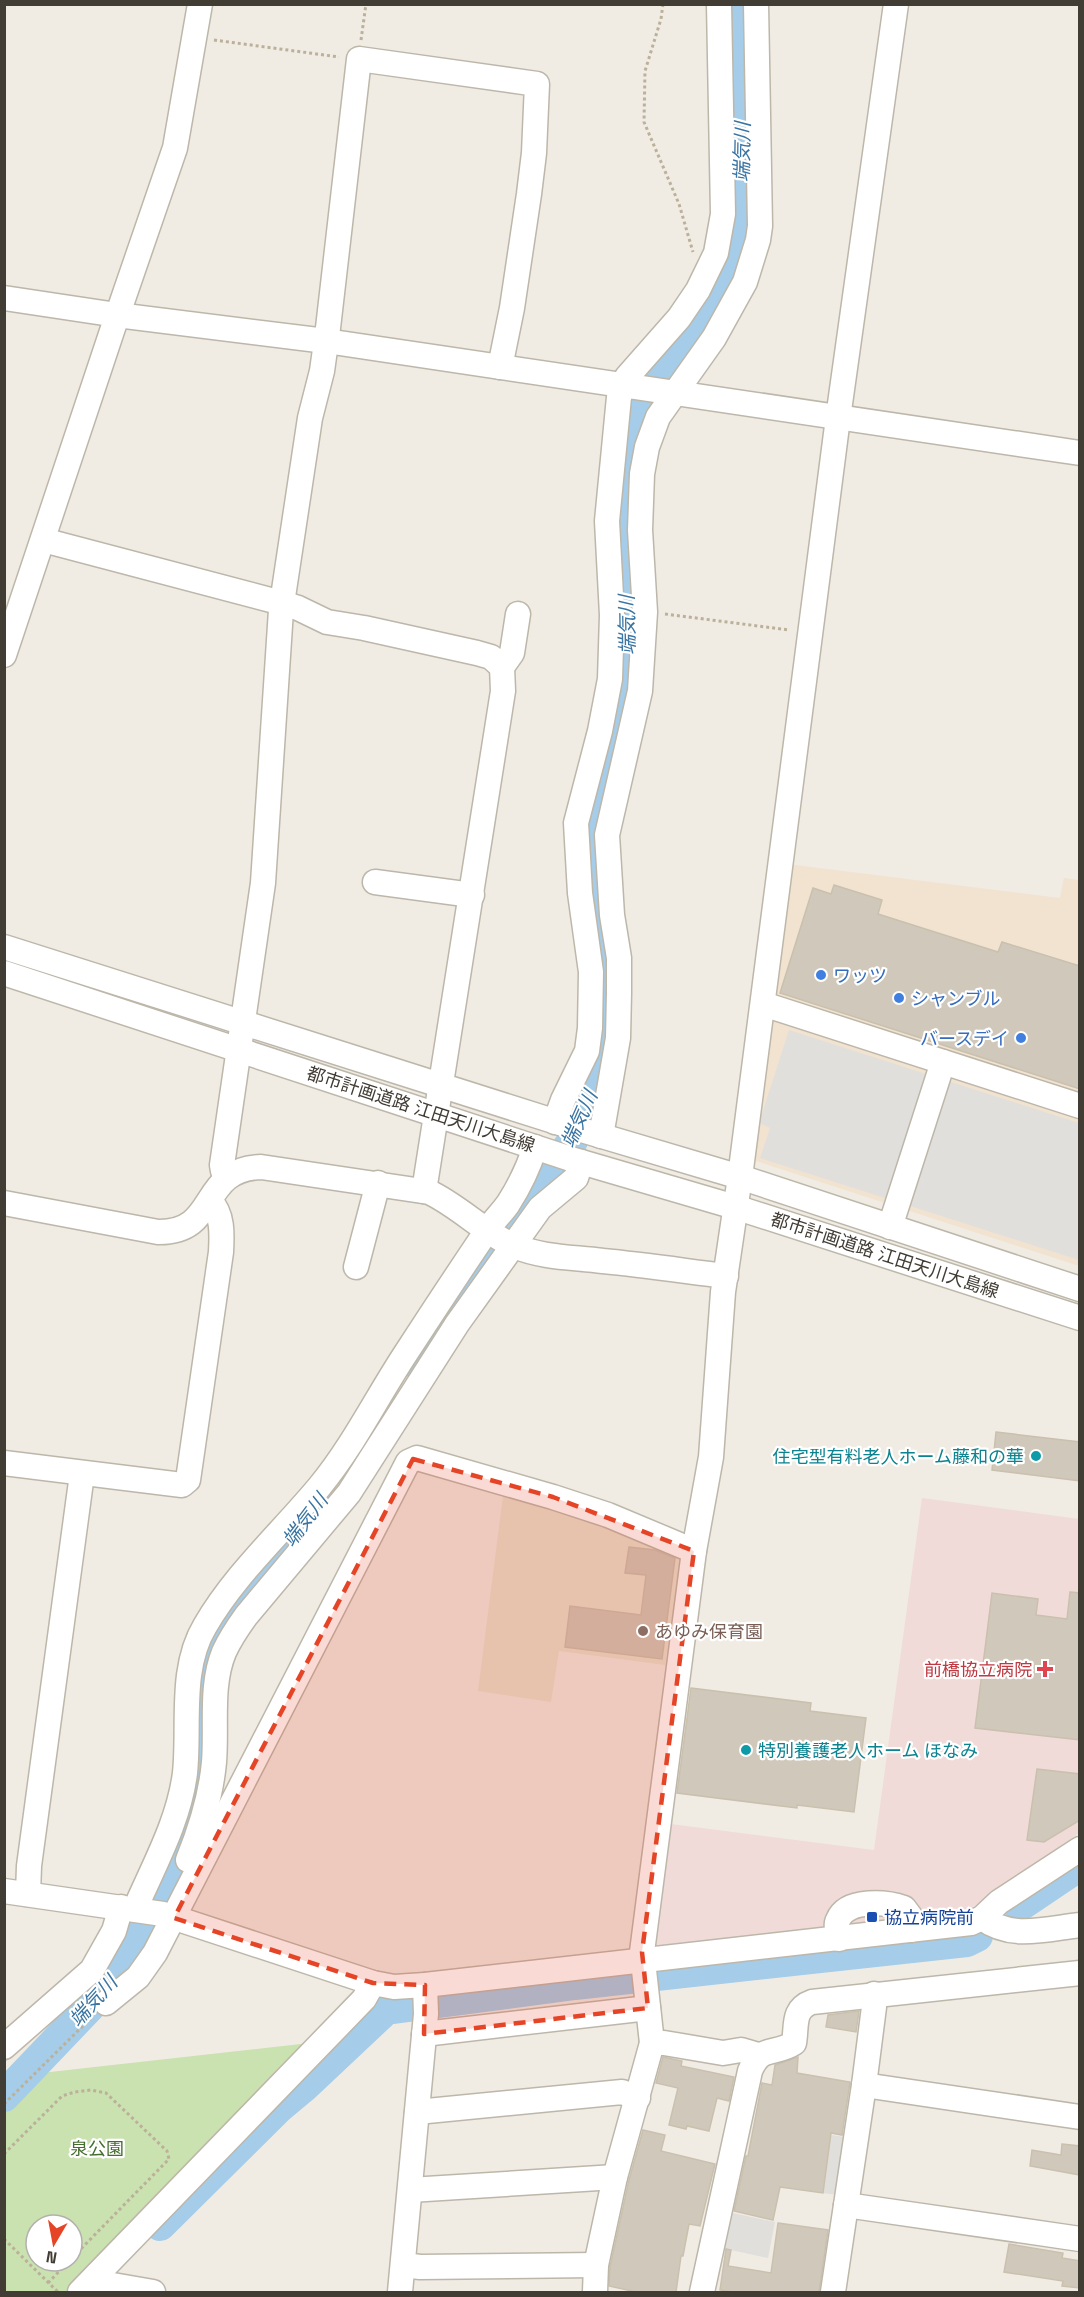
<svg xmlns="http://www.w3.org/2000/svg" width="1084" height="2297" font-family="'Space Grotesk','Noto Sans JP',sans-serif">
<rect width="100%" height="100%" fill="#f0ece4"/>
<polygon fill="#f1e3d0" points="787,864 1060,898 1064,878 1079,880 1079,1266 756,1161 753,1152"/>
<polygon fill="#e8e1cf" points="504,1488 682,1554 665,1665 559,1651 551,1702 478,1691"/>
<polygon fill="#f0dbd8" points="922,1498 1079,1519 1079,1833 961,1915 653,1946 671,1824 874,1850"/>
<path fill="#cae1b0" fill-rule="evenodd" d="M 310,2043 L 71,2292 L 5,2292 L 4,2111 L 41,2073 ZM 36,2225 L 72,2225 L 72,2261 L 36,2261 Z"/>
<g fill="#e1dfdc">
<polygon points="789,1030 1079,1123 1079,1260 760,1158 770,1128 759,1123"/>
<polygon points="790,2129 845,2137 837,2195 823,2193 828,2157"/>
<polygon points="724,2211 775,2222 768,2258 717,2247"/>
</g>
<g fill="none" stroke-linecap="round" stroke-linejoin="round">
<g stroke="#a5cce8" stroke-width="32">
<polyline points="414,1362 570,1145 590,1102 601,1061 608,998 606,962 595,886 591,836 595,812 620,714 627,665 628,607 622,526 623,476 627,449 637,400 652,375 693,326 722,281 733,257 738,236 744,176 742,4"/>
<polyline points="1019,1906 1080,1865"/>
<polyline points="4,2096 108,1987 126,1965 135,1948 159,1899 187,1827 194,1804 199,1761 202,1684 209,1654 242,1600 322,1498"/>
<polyline points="160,2225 279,2107 303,2087 386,2009 575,1984 967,1941 977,1936"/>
</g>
</g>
<g fill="#d0c8ba" stroke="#cac0ae" stroke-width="1.5">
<polygon points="834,885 882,900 878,914 998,952 1002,942 1080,966 1080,1089 780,993 813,888 831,894"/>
<polygon points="996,1432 1080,1442 1080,1481 992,1470"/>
<polygon points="629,1547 655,1550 675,1558 662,1659 565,1647 570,1606 641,1615 646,1575 625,1573"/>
<polygon points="1070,1592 1080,1593 1080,1740 975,1728 992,1593 1038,1599 1036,1615 1067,1619"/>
<polygon points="691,1688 811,1703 810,1711 866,1718 854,1812 797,1805 797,1808 677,1793"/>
<polygon points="1037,1769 1080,1774 1080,1820 1044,1842 1027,1840"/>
<polygon points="859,2011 856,2032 826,2027 828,2015"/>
<polygon points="663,2057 682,2061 681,2066 734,2077 729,2101 717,2098 709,2131 687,2126 686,2129 669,2125 678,2088 656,2083"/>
<polygon points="798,2057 797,2073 850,2082 842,2135 831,2133 823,2193 780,2187 773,2220 734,2211 746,2156 748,2156 762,2083 772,2085 775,2065"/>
<polygon points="643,2130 665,2135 661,2151 715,2164 700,2226 689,2224 683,2256 681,2256 676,2292 636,2292 609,2286 610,2267 629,2180"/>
<polygon points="1062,2144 1080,2146 1080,2175 1030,2166 1032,2150 1061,2155"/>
<polygon points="778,2223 828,2230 819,2292 732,2292 720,2290 726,2249 731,2250 728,2266 771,2273"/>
<polygon points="1009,2244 1063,2253 1062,2258 1080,2261 1080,2288 1062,2286 1063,2281 1004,2272"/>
</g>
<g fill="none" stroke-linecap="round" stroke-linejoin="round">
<g stroke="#bdb7aa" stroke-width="27">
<g id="minor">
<polyline points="4,298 117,315 326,341 1080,453"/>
<polyline points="43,540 282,603 298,608 327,622 364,628 477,653 491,657 502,667 503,691 424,1191"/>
<polyline points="4,655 112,331 175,148 200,4"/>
<polyline points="502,667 512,653 518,614"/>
<polyline points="375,882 472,895"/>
<polyline points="4,947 585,1131 740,1177 1080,1289"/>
<polyline points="4,973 571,1159 735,1207 1080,1318"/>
<polyline points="763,1004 1080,1106"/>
<polyline points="555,1122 563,1100 587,1051 590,1028 591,972 580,893 576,823 600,731 610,679 612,615 607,521 619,397 627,377 679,318 698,290 716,253 723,214 719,4"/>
<polyline points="601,1136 618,1038 619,993 619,958 612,915 607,835 640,691 645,612 640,530 642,474 647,447 658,417 714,338 745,282 758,240 760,226 756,4"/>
<polyline points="227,1177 223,1171 222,1165 263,883 281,610 310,418 322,371 328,328 359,59 537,84 534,153 529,194 512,308 500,367"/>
<path d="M 4,1203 L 158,1232 C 220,1233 198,1169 261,1167 L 429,1192 C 459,1206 483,1232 514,1246 C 544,1258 572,1257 603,1261 C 644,1265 685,1271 726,1276"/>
<polyline points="890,1227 943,1062"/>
<polyline points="356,1267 378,1183"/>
<path d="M 4,1463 L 182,1485 L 188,1480 L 221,1252 C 222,1234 223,1214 210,1201"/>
<path d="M 188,1860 C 201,1828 211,1796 214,1762 C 217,1726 210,1686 224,1652 C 230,1639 238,1627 246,1616 L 349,1493 L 457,1324 L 540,1208 L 576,1178 L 581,1162"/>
<polyline points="4,1891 163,1914 373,1983 394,1987 425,1985 971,1923 982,1918 999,1902 1080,1849"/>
<polyline points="28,1894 29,1866 82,1474"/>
<path d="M 135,1909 C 154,1865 179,1821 185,1773 C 190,1726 179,1669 205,1626 C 235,1574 281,1533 320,1486 C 353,1446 377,1397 406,1353 C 432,1313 459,1272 486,1232 C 492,1222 501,1214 508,1204 C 519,1187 529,1166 535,1147"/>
<path d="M 982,1918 C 1012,1940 1045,1929 1080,1925"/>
<path d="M 839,1939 C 838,1933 835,1925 838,1920 C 847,1898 887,1902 904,1908 L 910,1916 L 911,1930"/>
<polyline points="106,2003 138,1977 155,1953 408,1462 417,1458 553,1497 608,1515 694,1551"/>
<polyline points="424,2034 648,2008"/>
<polyline points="652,2043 664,2043 723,2053 741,2050 758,2055"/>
<polyline points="4,2047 92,1970 114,1931 121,1907"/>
<polyline points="864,2085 1080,2117"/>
<polyline points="417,2112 622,2092 638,2098"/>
<polyline points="410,2190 615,2177"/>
<polyline points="846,2205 1080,2239"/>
<polyline points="403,2265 420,2267 596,2265"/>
<polyline points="97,2275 107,2284 153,2292"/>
<polyline points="80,2292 364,1999 373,1983"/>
<polyline points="400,2292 426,2014 425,1985"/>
<polyline points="595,2292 596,2265 615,2177 652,2043 642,1952 694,1551 711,1457 723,1292 740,1177 838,418 896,4"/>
<path d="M 702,2292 L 750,2071 C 761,2044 774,2056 794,2043 C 797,2026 792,2009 812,2002 L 1080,1973"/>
<polyline points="833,2292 864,2085 874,2007 874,1994"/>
</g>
</g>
<g stroke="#bbb09a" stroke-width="3" stroke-dasharray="3 3" stroke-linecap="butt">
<polyline points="663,4 661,19 645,71 644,122 679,204 693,252"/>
<polyline points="214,40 339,57"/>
<polyline points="361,40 366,4"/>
<polyline points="665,614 789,630"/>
<polyline points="4,2104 92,2017"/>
<polyline points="4,2154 62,2096 75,2092 91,2090 106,2093 167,2151 169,2159 72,2258"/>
<polyline points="4,2239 58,2292"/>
<polyline points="48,2283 69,2261"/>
</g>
<use href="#minor" stroke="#fff" stroke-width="24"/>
</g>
<path fill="#e54526" fill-opacity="0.2" stroke="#e54526" stroke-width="4.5" stroke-dasharray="12 8" stroke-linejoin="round" d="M 413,1459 L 553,1497 L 694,1551 L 642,1952 L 648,2008 L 424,2034 L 425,1985 L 373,1983 L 174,1918 Z"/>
<g fill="#3f7fe0" stroke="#fff" stroke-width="2">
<circle cx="821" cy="975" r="6"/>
<circle cx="899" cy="998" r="6"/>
<circle cx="1021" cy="1038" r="6"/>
</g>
<g fill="#0f9aa8" stroke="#fff" stroke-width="2">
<circle cx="1036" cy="1456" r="6"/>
<circle cx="746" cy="1750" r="6"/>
</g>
<circle fill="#8d6e63" stroke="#fff" stroke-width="2" cx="643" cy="1631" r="6"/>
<path fill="#e0444e" stroke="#fff" stroke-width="2" d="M1042 1660h6v6h6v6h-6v6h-6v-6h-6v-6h6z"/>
<rect fill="#1a4fb4" stroke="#fff" stroke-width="2" x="866" y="1911" width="12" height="12" rx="3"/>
<g text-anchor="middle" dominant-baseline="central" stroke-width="4.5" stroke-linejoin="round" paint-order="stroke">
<g font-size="18" fill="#366cbe" stroke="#fff" text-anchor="start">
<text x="833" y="975">ワッツ</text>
<text x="911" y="998">シャンブル</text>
<text x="1009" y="1038" text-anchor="end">バースデイ</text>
</g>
<g font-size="18" fill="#413c34" stroke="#fff">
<text transform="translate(421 1109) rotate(18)">都市計画道路 江田天川大島線</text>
<text transform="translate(885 1255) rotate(18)">都市計画道路 江田天川大島線</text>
</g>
<g font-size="18" fill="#0d838f" stroke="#fff" text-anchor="end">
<text x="1024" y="1456">住宅型有料老人ホーム藤和の華</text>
<text x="758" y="1750" text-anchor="start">特別養護老人ホーム ほなみ</text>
</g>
<g font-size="18" fill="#785e54" stroke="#fff" text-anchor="start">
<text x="655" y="1631">あゆみ保育園</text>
</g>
<g font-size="18" fill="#be3a42" stroke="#fff" text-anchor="end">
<text x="1032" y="1669">前橋協立病院</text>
</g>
<g font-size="18" fill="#164399" stroke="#fff" text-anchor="start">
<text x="884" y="1917">協立病院前</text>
</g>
<g font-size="18" fill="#456d2e" stroke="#fff">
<text x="97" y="2148">泉公園</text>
</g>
<g font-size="20" font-style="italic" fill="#3974a2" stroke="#fff">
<text transform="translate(742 152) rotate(-89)">端気川</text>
<text transform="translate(627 625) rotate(-91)">端気川</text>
<text transform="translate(579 1119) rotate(-66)">端気川</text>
<text transform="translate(305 1520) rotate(-53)">端気川</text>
<text transform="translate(93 2001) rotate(-48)">端気川</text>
</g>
</g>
<rect width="1084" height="2297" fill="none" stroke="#413c34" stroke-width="12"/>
<g transform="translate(54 2243) rotate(190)"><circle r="28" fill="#ffffff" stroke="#b3b1ae" stroke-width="1.5"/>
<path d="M0-4.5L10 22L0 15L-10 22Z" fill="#e54526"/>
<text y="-9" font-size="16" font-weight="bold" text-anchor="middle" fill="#413c34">N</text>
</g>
</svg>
